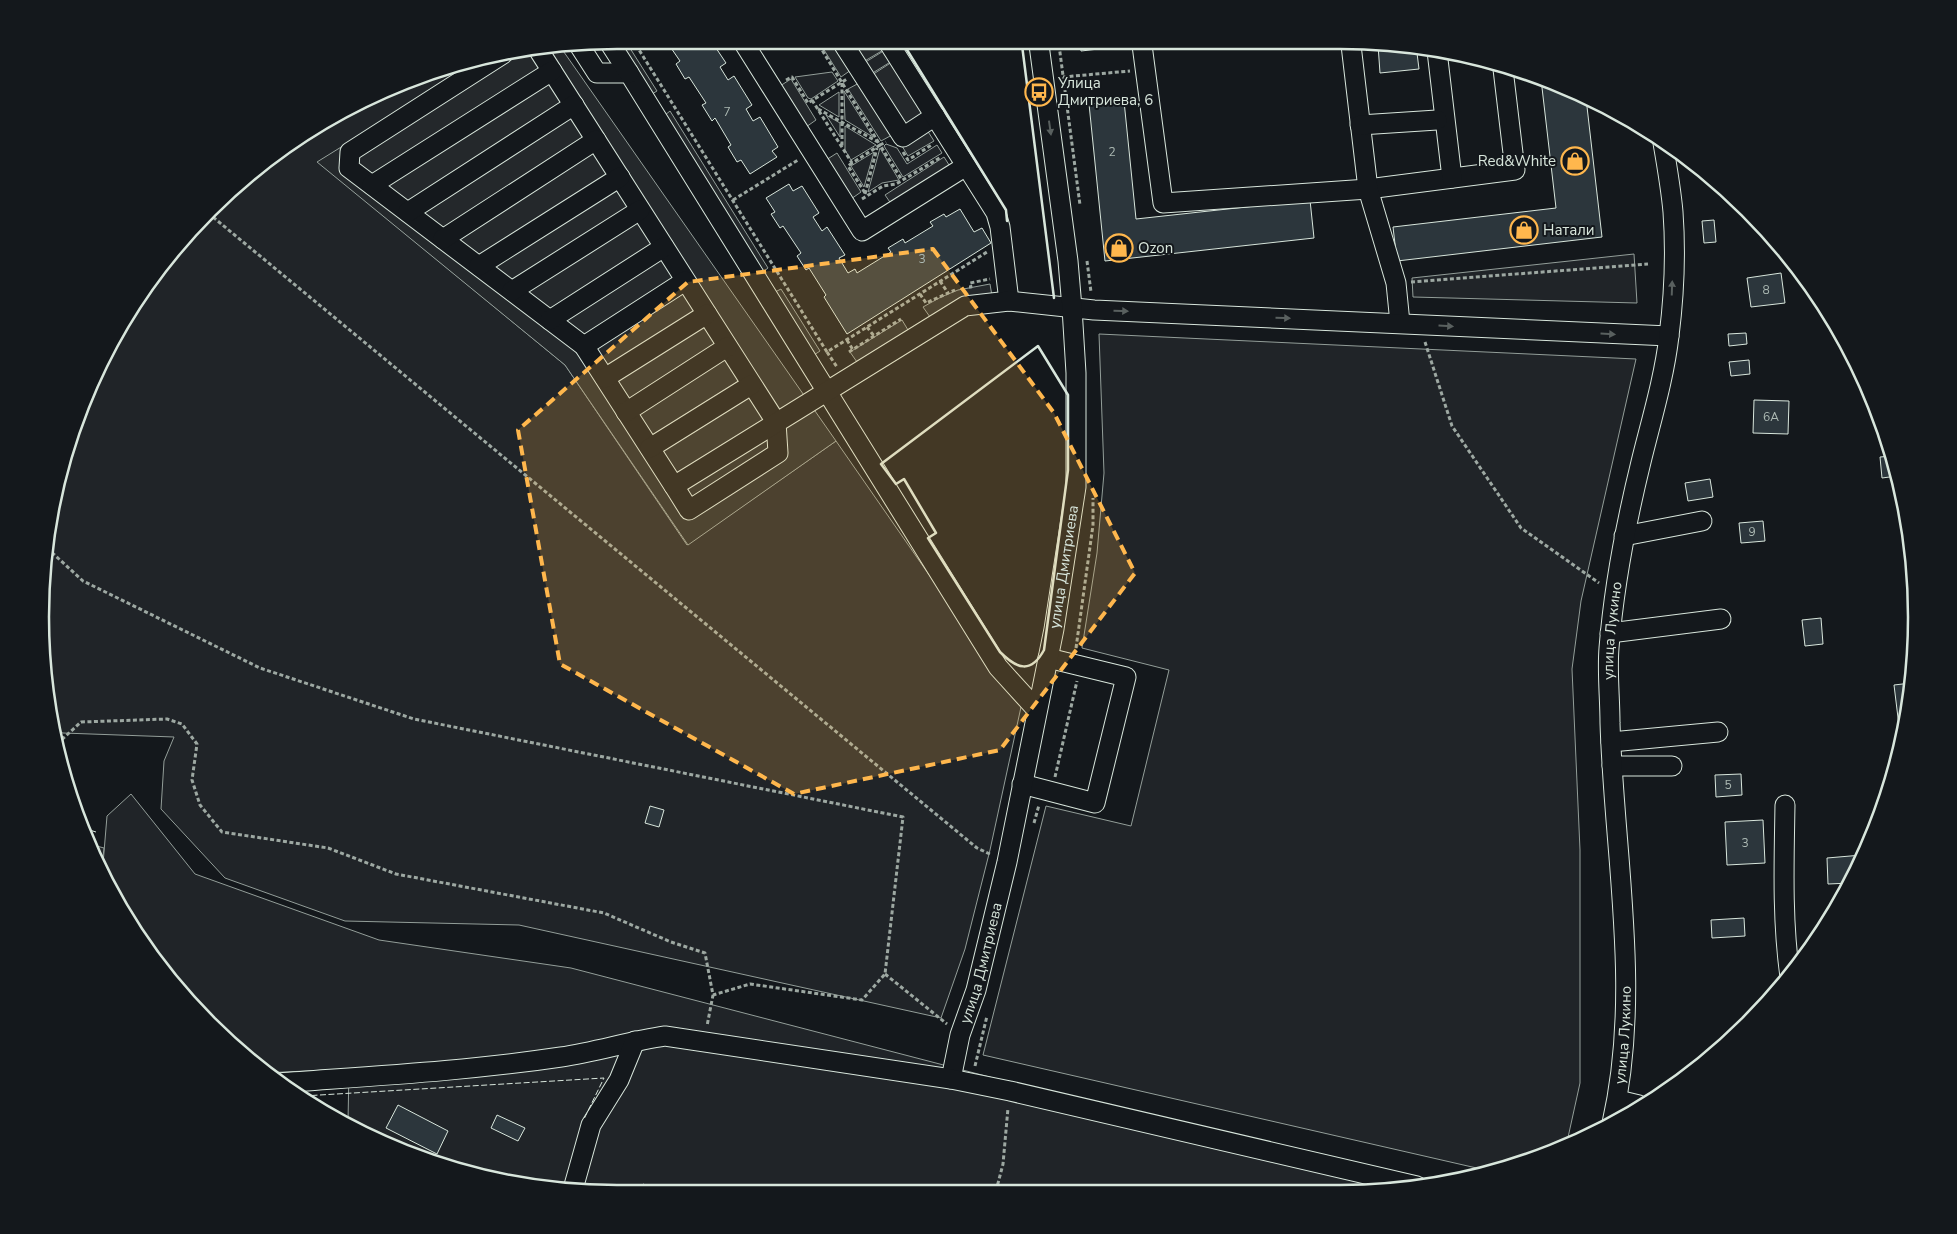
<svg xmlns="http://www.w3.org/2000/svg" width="1957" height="1234" font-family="'Nunito Sans',sans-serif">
<rect width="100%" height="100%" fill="#14181c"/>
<g fill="#202428" stroke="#939e99">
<polygon points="885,50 892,61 871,74 864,63"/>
<polygon points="483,59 318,162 565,365 687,545 836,441 1021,707 990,850 965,949 941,1018 519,925 345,921 225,878 161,809 164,761 174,737 63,733 55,731 40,617 51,505 71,431 117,329 159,266 236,183 296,137 432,71"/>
<polygon points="832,72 838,81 811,99 808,98 795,77"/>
<polygon points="844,91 873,137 845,120"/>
<polygon points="839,92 839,117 819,105"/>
<polygon points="826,115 840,123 840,137"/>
<polygon points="845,126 876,145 851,160 845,150"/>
<polygon points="886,144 897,148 907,164 937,145 942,153 903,177 884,146"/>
<polygon points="880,148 899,180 882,183 868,192"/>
<polygon points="874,152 864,187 851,166"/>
<polygon points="1634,254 1637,303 1413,297 1412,278"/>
<polygon points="1099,334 1636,359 1581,601 1572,669 1580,850 1580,1083 1567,1142 1494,1172 983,1055 1046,806 1131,826 1169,670 1082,648 1097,553 1104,473"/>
<polygon points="131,794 195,874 379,940 571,968 1412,1187 1378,1193 542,1189 434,1160 348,1122 349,1069 263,1073 209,1025 137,938 102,876 107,816"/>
</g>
<g fill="#24282b" stroke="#939e99">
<polygon points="541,45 559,45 836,441 688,545 565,365 317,162 483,59"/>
<polygon points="621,45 628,45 657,91 652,94"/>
<polygon points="821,45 836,45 851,70 841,77"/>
<polygon points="853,45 882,45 885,49 863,62"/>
<polygon points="892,62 925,114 904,127 872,75"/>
<polygon points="791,79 816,120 806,127 780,86"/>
<polygon points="859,83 892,135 881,141 848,89"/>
<polygon points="670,111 768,268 763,272 665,115"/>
<polygon points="927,130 934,141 908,156 902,146"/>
<polygon points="837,153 861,192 851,199 826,160"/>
<polygon points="944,157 951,168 892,205 885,195"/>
<polygon points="990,284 992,296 930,317 923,307 941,297 958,290"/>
<polygon points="781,289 820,351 814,355 775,292"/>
<polygon points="902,320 908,330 857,362 850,352"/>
<polygon points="89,844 104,848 101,874 99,872"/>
</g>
<g fill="#2c363c" stroke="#d8e6dc">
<polygon points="669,45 714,45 726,63 720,67 728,80 734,76 752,105 746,109 753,121 760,117 778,147 772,151 777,157 750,174 741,160 737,162 728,147 731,145 715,118 712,121 702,105 706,103 689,77 685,79 676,64 680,61"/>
<polygon points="1080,45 1124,45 1125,46 1081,51"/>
<polygon points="1378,45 1416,45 1419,69 1380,73"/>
<polygon points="1541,79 1561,84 1586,98 1602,237 1397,261 1393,227 1556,208"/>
<polygon points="1124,101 1136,219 1310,200 1314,238 1105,261 1089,104"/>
<polygon points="789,184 793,191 802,186 819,213 813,217 822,231 827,227 845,255 839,258 848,273 855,269 857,273 891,252 888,248 903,239 905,243 933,226 930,222 944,214 946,217 960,209 974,232 982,228 991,243 847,334 824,297 826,295 809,268 806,270 797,256 801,253 783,226 780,228 771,214 775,212 766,198"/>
<polygon points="1714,220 1716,242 1704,243 1702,221"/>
<polygon points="1781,273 1785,303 1751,307 1747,278"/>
<polygon points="1746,333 1747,344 1729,346 1728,334"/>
<polygon points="1847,344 1855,363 1849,364"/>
<polygon points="1749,360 1750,374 1731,376 1729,362"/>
<polygon points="1754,400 1789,401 1788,434 1753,433"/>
<polygon points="1892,456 1897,476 1882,478 1880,457"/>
<polygon points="1710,479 1713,497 1688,501 1685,483"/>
<polygon points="1763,521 1765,541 1741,543 1739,523"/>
<polygon points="1821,618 1823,644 1805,646 1802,620"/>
<polygon points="1911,683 1904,725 1899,726 1894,685"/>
<polygon points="1741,774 1742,795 1716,797 1715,775"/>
<polygon points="650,806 664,810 659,827 645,823"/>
<polygon points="1763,820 1765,863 1727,865 1725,822"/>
<polygon points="1862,855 1862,859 1857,872 1851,883 1828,884 1827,858"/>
<polygon points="1744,918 1745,936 1712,938 1711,920"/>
<polygon points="398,1105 448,1131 437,1154 386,1128"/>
<polygon points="497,1115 525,1128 518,1141 491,1128"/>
<polygon points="643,1184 657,1190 641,1190"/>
</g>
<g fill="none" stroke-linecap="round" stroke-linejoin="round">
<g stroke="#d8e6dc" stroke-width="21">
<g id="minor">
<polyline points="579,45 597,73 629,73 998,667 1037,710"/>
<polyline points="611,45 629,73"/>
<polyline points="745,45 862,231 966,166"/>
<polyline points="844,45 903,137 935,116"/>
<polyline points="890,45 996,213 1000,227 1009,301"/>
<polyline points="1142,45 1163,203 1368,189 1515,170 1503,69"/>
<polyline points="1351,45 1368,189 1396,283 1400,323"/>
<polyline points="536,46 776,422 778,453 689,510 674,486"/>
<polyline points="1437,51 1452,178"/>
<polyline points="503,54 350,152 349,168 584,346 674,486 965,306 1009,301 1094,310 1669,336"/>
<polyline points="1360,125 1437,120"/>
<polyline points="372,185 552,71"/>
<polyline points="408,212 574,105"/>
<polyline points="443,239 596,140"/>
<polyline points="479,266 620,177"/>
<polyline points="512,291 640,210"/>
<polyline points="550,320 664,247"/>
<polyline points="584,346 685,281"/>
<polyline points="605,378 707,314"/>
<polyline points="626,412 727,347"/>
<polyline points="650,448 751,385"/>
<polyline points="1624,536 1702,521"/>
<polyline points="1610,633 1721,619"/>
<polyline points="1611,742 1718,732"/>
<polyline points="1612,766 1672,766"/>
<polyline points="1022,784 1095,803 1126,677 1048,658"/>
<path d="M 1785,805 C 1784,863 1782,920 1790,977"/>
<path id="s1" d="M 951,1079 L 960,1035 L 976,990 L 1007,862 L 1054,629 L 1076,487 L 1076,373 L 1072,308 L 1068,261 L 1039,45"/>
<path d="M 279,1083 C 373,1076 467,1071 561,1057 C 596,1052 630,1041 665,1036 L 951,1079 L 1010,1091 L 1417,1186"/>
<polyline points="1618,1100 1639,1105"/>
<path id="s2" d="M 1612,1123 C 1642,991 1614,856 1610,723 C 1610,698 1607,672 1609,648 C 1614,585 1626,523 1641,462 C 1651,421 1664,379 1669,336 C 1674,296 1676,253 1673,212 C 1671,189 1667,166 1663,143"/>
<polyline points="573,1189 591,1125 619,1080 635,1041"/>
</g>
</g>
<g stroke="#9da8a2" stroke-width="3" stroke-dasharray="4 2.5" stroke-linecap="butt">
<polyline points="636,45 827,352 987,252"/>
<polyline points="819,45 880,145 886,142"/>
<polyline points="1059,45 1080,205"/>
<polyline points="1063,77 1130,71"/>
<polyline points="786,80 792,77 808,103 847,79"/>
<polyline points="842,83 842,146"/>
<polyline points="812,100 852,163 880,145 902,180"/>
<polyline points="818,109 878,142"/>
<polyline points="903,152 908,160 933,144"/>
<polyline points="852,163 848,166 865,193"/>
<polyline points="865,194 877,148"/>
<polyline points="862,199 883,186 896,184 941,157"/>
<polyline points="733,200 798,160"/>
<polyline points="208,213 977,848 992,855"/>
<polyline points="1087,261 1091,292"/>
<polyline points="940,281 948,293"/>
<polyline points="1411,282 1648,264"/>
<polyline points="969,287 971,287 970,283 990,279"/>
<polyline points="920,294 926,303 955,290"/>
<polyline points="867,327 874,336"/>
<polyline points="847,340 853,350"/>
<polyline points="1425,342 1452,426 1521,528 1599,583"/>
<polyline points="827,352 837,367"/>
<polyline points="849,352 901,319"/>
<polyline points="47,548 83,581 260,668 414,719 903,817 885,974 862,1000 750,984 713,995"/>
<polyline points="1076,648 1093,525 1093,498"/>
<polyline points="57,744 81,722 167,719 182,724 197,744 192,780 200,805 222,832 328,848 396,874 604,913 671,942 705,953 713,995 707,1026"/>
<polyline points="1055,777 1077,681"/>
<polyline points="1034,823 1039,805"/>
<polyline points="885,974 947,1024"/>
<polyline points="975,1066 987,1016"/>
<polyline points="996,1191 1003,1164 1008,1108"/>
</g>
<use href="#minor" stroke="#14181c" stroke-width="19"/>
<g stroke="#d8e6dc" stroke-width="1" stroke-dasharray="6 2.5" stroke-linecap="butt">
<polyline points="83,828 96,832"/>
<polyline points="303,1096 604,1078 584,1119"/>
</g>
<g stroke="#d8e6dc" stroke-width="2.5">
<polyline points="904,45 1006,210 1007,221"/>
<polyline points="1022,45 1054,298"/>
<path d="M 1038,346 L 1068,395 L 1068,470 L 1044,650 C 1031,674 1017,669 1000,652 L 928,538 L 936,533 L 904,479 L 896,484 L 881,464 Z"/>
</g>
</g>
<defs><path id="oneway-solid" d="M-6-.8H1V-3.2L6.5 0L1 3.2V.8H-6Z" transform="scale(1.25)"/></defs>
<g fill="#59605f">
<use href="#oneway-solid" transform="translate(1050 128) rotate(82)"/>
<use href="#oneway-solid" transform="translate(1672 288) rotate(-88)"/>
<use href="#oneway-solid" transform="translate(1121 311) rotate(2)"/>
<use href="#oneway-solid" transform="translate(1283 318) rotate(2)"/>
<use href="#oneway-solid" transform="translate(1446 326) rotate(3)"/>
<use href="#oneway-solid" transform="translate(1608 334) rotate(3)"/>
</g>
<path fill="#ffb74d" fill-opacity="0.2" stroke="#ffb74d" stroke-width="4" stroke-dasharray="10 6" stroke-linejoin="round" d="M 933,249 L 1054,413 L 1135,573 L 1000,750 L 794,794 L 560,664 L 518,430 L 688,282 Z"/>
<defs>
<g id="bus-ring" transform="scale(1.4375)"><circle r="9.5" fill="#14181c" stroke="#ffb74d" stroke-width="1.5"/><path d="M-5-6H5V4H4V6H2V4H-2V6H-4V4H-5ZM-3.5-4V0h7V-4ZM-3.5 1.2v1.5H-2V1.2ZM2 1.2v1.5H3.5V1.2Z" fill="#ffb74d"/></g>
<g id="shop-ring" transform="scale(1.4375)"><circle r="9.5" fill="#14181c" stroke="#ffb74d" stroke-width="1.5"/><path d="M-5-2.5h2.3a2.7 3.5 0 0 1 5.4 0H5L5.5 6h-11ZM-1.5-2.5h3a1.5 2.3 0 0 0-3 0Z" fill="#ffb74d"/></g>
</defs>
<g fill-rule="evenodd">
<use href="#bus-ring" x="1039" y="92"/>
<use href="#shop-ring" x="1575" y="161"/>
<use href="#shop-ring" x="1524" y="230"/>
<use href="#shop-ring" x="1119" y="248"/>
</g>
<g text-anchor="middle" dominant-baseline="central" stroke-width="4" stroke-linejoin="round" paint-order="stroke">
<g font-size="12" fill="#adbab4">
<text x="727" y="112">7</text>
<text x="1112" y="152">2</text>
<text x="922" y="259">3</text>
<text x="1766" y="290">8</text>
<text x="1771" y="417">6А</text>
<text x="1752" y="532">9</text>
<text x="1728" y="785">5</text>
<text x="1745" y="843">3</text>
</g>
<g font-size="15" fill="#d8e6dc" stroke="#14181c" text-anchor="start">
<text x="1058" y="83">Улица<tspan x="1058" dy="17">Дмитриева, 6</tspan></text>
<text x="1556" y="161" text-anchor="end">Red&amp;White</text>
<text x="1543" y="230">Натали</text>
<text x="1138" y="248">Ozon</text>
</g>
<g font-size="15" fill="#d8e6dc" stroke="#14181c">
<text stroke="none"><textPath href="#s1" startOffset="525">улица Дмитриева</textPath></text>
<text stroke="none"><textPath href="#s2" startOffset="494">улица Лукино</textPath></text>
<text stroke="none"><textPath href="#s1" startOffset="120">улица Дмитриева</textPath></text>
<text stroke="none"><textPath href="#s2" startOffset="89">улица Лукино</textPath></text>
</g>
</g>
<path d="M0 0H1957V1234H0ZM617 49H1340A568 568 0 0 1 1908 617V617A568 568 0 0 1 1340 1185H617A568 568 0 0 1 49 617V617A568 568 0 0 1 617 49Z" fill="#14181c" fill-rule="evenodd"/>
<path fill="none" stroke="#d8e6dc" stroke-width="2.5" d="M617 49H1340A568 568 0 0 1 1908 617V617A568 568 0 0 1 1340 1185H617A568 568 0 0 1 49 617V617A568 568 0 0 1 617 49Z"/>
</svg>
